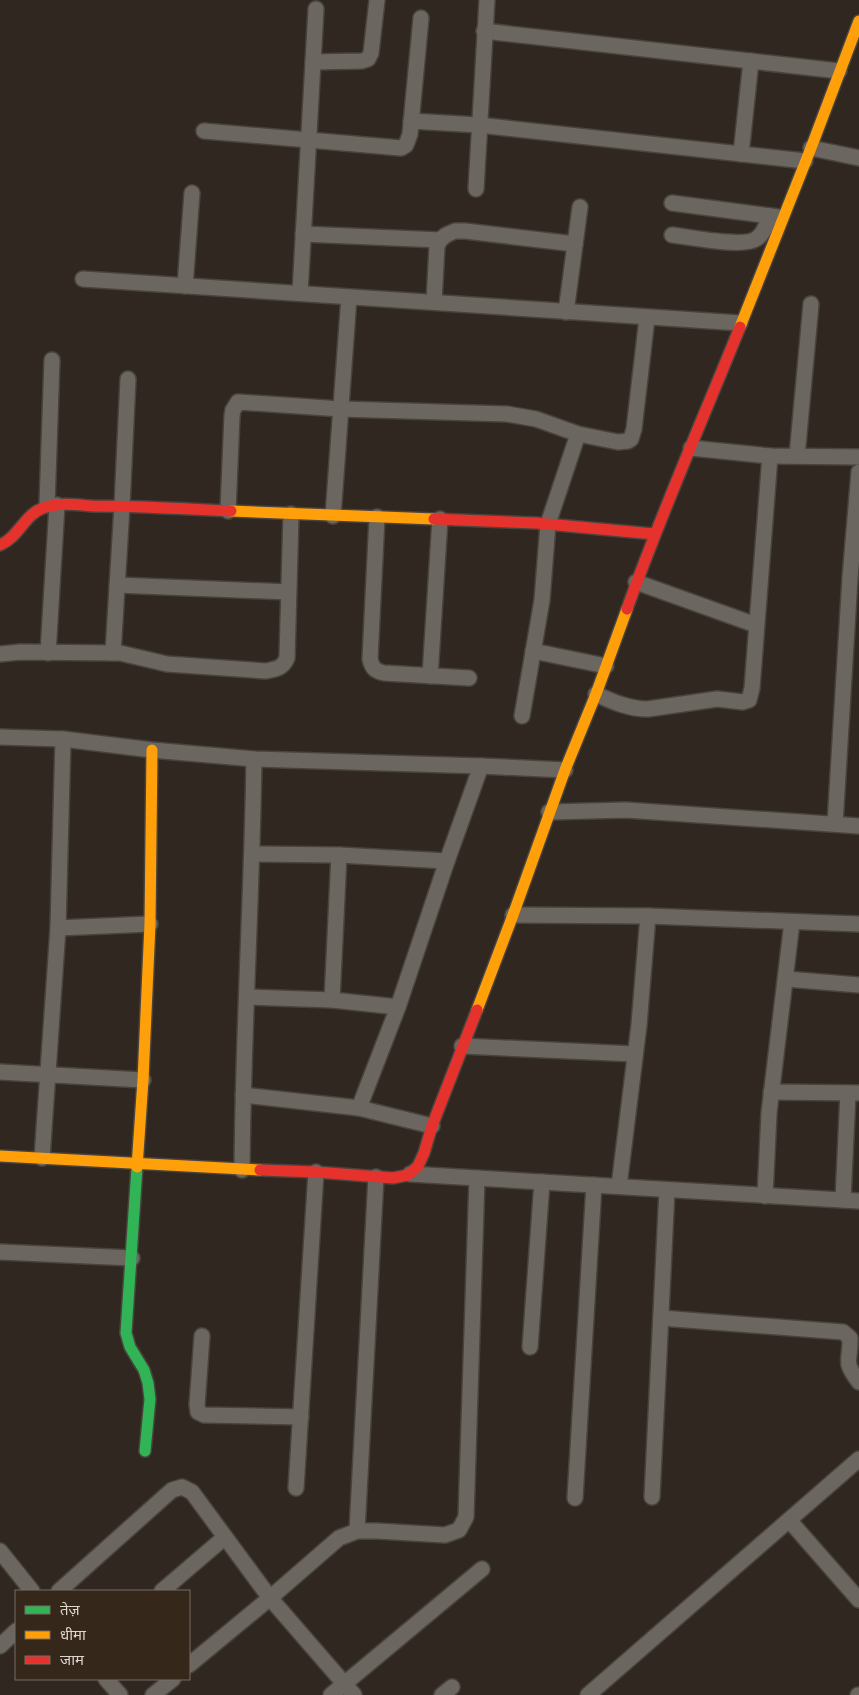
<svg xmlns="http://www.w3.org/2000/svg" width="859" height="1695" font-family="Inter,'Noto Sans Devanagari',sans-serif">
<rect width="100%" height="100%" fill="#2f2720"/>
<g fill="none" stroke-linecap="round" stroke-linejoin="round">
<g stroke="#49433d" stroke-width="18">
<g id="street">
<polyline points="484,31 839,71"/>
<polyline points="313,62 362,61 368,59 371,53 377,0"/>
<polyline points="411,121 479,125 805,161"/>
<polyline points="204,131 401,148 406,145 410,134 421,18"/>
<polyline points="811,148 859,158"/>
<polyline points="741,154 751,61"/>
<polyline points="476,189 487,0"/>
<polyline points="672,203 778,217"/>
<polyline points="303,234 440,240"/>
<path d="M 672,235 C 690,237 742,248 756,239 C 763,235 767,224 770,216"/>
<polyline points="83,279 740,323"/>
<polyline points="185,286 192,193"/>
<polyline points="300,293 316,9"/>
<polyline points="434,302 437,246 440,240 446,235 455,231 465,231 575,244"/>
<polyline points="566,312 580,207"/>
<polyline points="691,448 770,456 859,457"/>
<polyline points="797,456 811,304"/>
<polyline points="47,505 52,360"/>
<polyline points="228,511 232,416 233,410 238,402 341,409 507,414 536,419 578,434 618,442 628,441 631,439 634,429 647,318"/>
<polyline points="333,516 349,297"/>
<path d="M 377,517 L 370,659 C 372,668 375,671 384,673 L 469,678"/>
<polyline points="636,582 756,625"/>
<polyline points="117,585 288,592"/>
<polyline points="533,651 606,666"/>
<polyline points="48,653 57,505"/>
<polyline points="113,653 122,506 128,379"/>
<path d="M 0,654 L 20,652 L 120,653 L 167,664 L 266,671 C 276,669 283,668 287,658 L 291,514"/>
<polyline points="430,676 440,519"/>
<path d="M 596,694 C 613,702 629,709 648,709 L 717,699 L 743,702 L 749,700 L 752,688 L 770,456"/>
<polyline points="522,716 542,600 548,524 578,434"/>
<polyline points="0,737 63,739 152,750 254,759 481,766 565,770"/>
<polyline points="549,812 626,810 859,826"/>
<polyline points="835,824 850,578 859,472"/>
<polyline points="253,854 339,855 447,861"/>
<polyline points="513,915 648,916 859,924"/>
<polyline points="58,928 150,924"/>
<polyline points="786,979 859,985"/>
<polyline points="247,997 332,1000 398,1007"/>
<polyline points="332,1000 339,855"/>
<polyline points="462,1046 635,1054"/>
<polyline points="0,1072 143,1080"/>
<polyline points="771,1092 859,1093"/>
<polyline points="243,1095 359,1108 432,1126"/>
<polyline points="359,1108 398,1007 447,861 481,766"/>
<polyline points="42,1158 58,928 63,739"/>
<path d="M 242,1170 C 243,1033 252,896 254,759"/>
<polyline points="410,1174 859,1201"/>
<polyline points="619,1186 639,1025 648,916"/>
<polyline points="765,1196 769,1113 792,922"/>
<polyline points="843,1200 848,1093"/>
<polyline points="0,1252 132,1258"/>
<path d="M 661,1318 L 843,1332 L 850,1338 C 851,1362 842,1360 859,1382"/>
<polyline points="202,1336 197,1405 198,1412 204,1415 301,1417"/>
<polyline points="530,1347 542,1182"/>
<polyline points="296,1488 316,1172"/>
<polyline points="652,1497 667,1190"/>
<polyline points="575,1498 594,1185"/>
<polyline points="789,1520 859,1600"/>
<polyline points="357,1531 377,1531 445,1535 459,1530 466,1517 477,1178"/>
<polyline points="0,1551 32,1591"/>
<polyline points="59,1591 172,1490 182,1487 192,1492 270,1598 354,1695"/>
<polyline points="162,1591 225,1537"/>
<polyline points="0,1646 16,1631"/>
<polyline points="189,1665 270,1598 339,1538 357,1531 376,1177"/>
<polyline points="106,1679 120,1695"/>
<polyline points="153,1695 173,1679"/>
<polyline points="331,1695 482,1569"/>
<polyline points="442,1695 452,1687"/>
<polyline points="588,1695 859,1459"/>
<polyline points="858,1695 859,1695"/>
</g>
</g>
<g stroke="#49433d" stroke-width="14">
<polyline id="fast" points="137,1167 126,1333 130,1347 144,1370 148,1383 150,1399 145,1451"/>
</g>
<g stroke="#49433d" stroke-width="14">
<g id="slow">
<polyline points="740,327 811,148 859,21"/>
<polyline points="231,511 434,519"/>
<polyline points="477,1010 513,915 565,770 596,694 627,609"/>
<polyline points="0,1156 260,1170"/>
<polyline points="137,1167 143,1080 150,924 152,750"/>
</g>
</g>
<g stroke="#49433d" stroke-width="14">
<g id="jam">
<polyline points="434,519 536,523 654,534"/>
<path d="M 0,545 C 19,537 24,515 43,508 C 58,502 77,505 93,506 C 139,506 185,509 231,511"/>
<path d="M 627,609 C 661,514 702,421 740,327"/>
<polyline points="260,1170 316,1172 393,1178 408,1175 418,1166 424,1153 432,1126 477,1010"/>
</g>
</g>
<use href="#street" stroke="#6c6661" stroke-width="15"/>
<use href="#fast" stroke="#30b455" stroke-width="11"/>
<use href="#slow" stroke="#ff9f0a" stroke-width="11"/>
<use href="#jam" stroke="#e5322d" stroke-width="11"/>
</g>
<rect x="15" y="1590" width="175" height="90" fill="#35271a" stroke="#796d62"/>
<rect x="25" y="1606" width="25" height="8" fill="#30b455" stroke="#796d62"/>
<text x="60" y="1615" font-size="15" fill="#ded5cd">तेज़</text>
<rect x="25" y="1631" width="25" height="8" fill="#ff9f0a" stroke="#796d62"/>
<text x="60" y="1640" font-size="15" fill="#ded5cd">धीमा</text>
<rect x="25" y="1656" width="25" height="8" fill="#e5322d" stroke="#796d62"/>
<text x="60" y="1665" font-size="15" fill="#ded5cd">जाम</text>
</svg>
